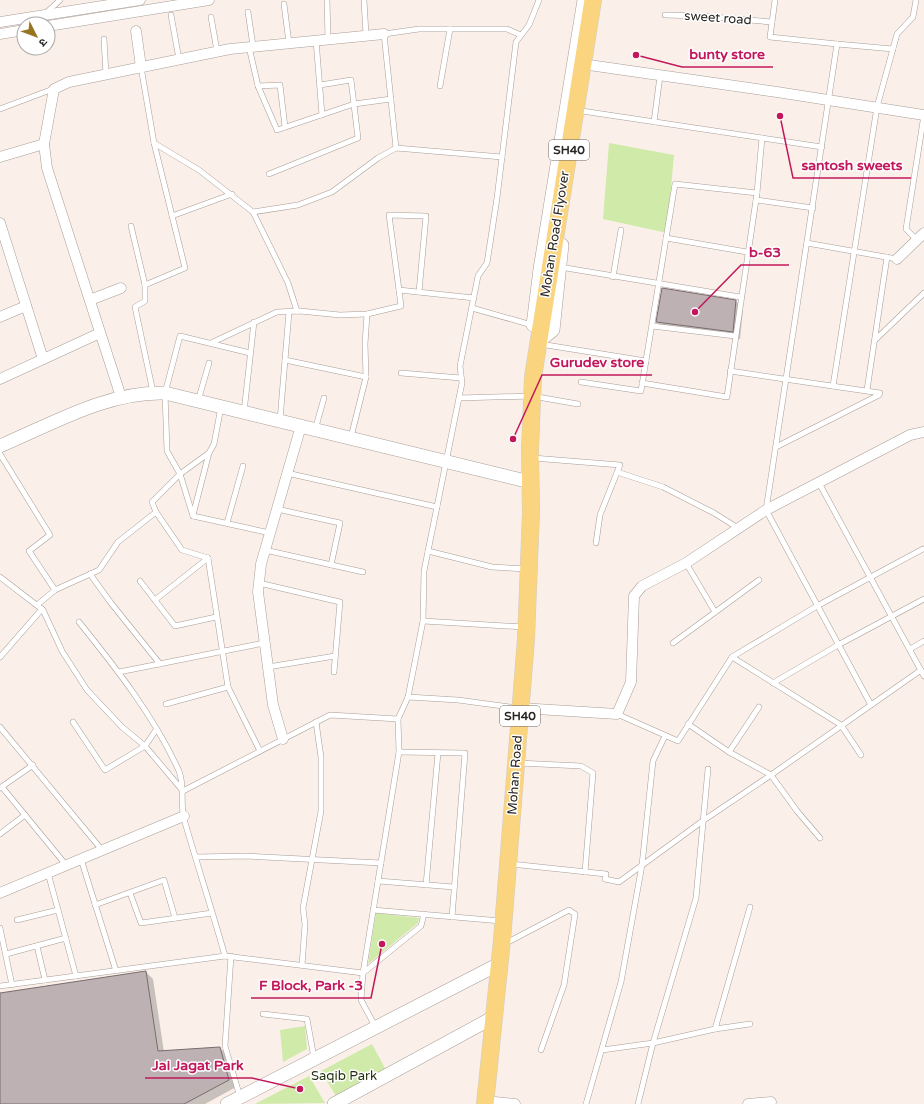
<svg xmlns="http://www.w3.org/2000/svg" width="924" height="1104" font-family="'Varela Round','Noto Sans Devanagari',sans-serif">
<rect width="100%" height="100%" fill="#fbf0e9"/>
<g fill="#d0eaaa">
<polygon points="609,143 674,155 667,233 603,219"/>
<polygon points="376,913 419,918 418,923 368,964"/>
<polygon points="305,1026 307,1049 283,1062 280,1030"/>
<polygon points="372,1044 386,1070 337,1098 321,1071"/>
<polygon points="309,1076 325,1103 255,1104"/>
</g>
<g fill="#0003">
<polygon points="736,301 743,309 740,339 665,330 657,322"/>
<polygon points="146,972 153,979 164,1052 220,1048 228,1056 236,1087 205,1104 0,1104 0,994"/>
</g>
<g fill="#bdb1b4" stroke="#786c6f">
<polygon points="662,288 736,300 733,332 656,322"/>
<polygon points="146,971 158,1051 220,1047 229,1080 184,1104 0,1104 0,993"/>
</g>
<g fill="none" stroke-linecap="round" stroke-linejoin="round">
<g stroke="#a79d97" stroke-width="6">
<g id="service">
<polyline points="327,0 328,39"/>
<polyline points="364,0 366,35"/>
<polyline points="775,0 770,37 837,44 766,510 871,705"/>
<polyline points="284,4 289,43"/>
<polyline points="248,12 253,46"/>
<polyline points="46,13 60,0"/>
<polyline points="171,15 179,59"/>
<polyline points="665,15 701,16 772,22"/>
<polyline points="211,17 217,51"/>
<polyline points="104,39 106,75"/>
<polyline points="316,40 322,115"/>
<polyline points="837,44 893,49"/>
<polyline points="249,47 258,86 277,130 354,104 391,99"/>
<polyline points="141,67 154,143 185,268 145,285"/>
<polyline points="258,86 280,85 285,127"/>
<polyline points="440,86 450,29"/>
<polyline points="0,109 53,89"/>
<polyline points="582,111 822,147"/>
<polyline points="654,122 660,76"/>
<polyline points="154,143 199,170 253,212 288,283 297,311"/>
<polyline points="396,148 384,34 419,29 507,29 521,35"/>
<polyline points="269,174 358,138 351,80 320,85"/>
<polyline points="756,200 813,208"/>
<polyline points="253,212 298,205 332,192 378,158 396,148 502,157"/>
<polyline points="172,216 232,194"/>
<polyline points="131,226 145,285 145,301 135,307 153,392"/>
<polyline points="666,238 747,252"/>
<polyline points="917,240 906,229 924,115"/>
<polyline points="807,243 897,259"/>
<polyline points="560,267 740,297"/>
<polyline points="613,277 621,230"/>
<polyline points="399,290 389,215 426,216 419,292"/>
<polyline points="472,308 532,325"/>
<polyline points="652,326 735,336"/>
<polyline points="875,340 924,293"/>
<polyline points="211,343 277,312 300,311 340,315 367,314 401,306 399,290 474,298"/>
<polyline points="540,344 646,361"/>
<polyline points="285,360 366,377"/>
<polyline points="730,371 880,393 879,395 776,447"/>
<polyline points="401,373 461,378"/>
<polyline points="581,382 641,391 675,184 757,193"/>
<polyline points="642,383 727,397 757,193 762,138"/>
<polyline points="833,386 877,107 897,34 913,17 916,0"/>
<polyline points="867,390 887,257"/>
<polyline points="459,398 532,396 578,404"/>
<polyline points="198,401 209,363"/>
<polyline points="244,412 254,322"/>
<polyline points="280,420 289,312"/>
<polyline points="315,430 324,398"/>
<polyline points="351,437 366,377 365,344 367,314"/>
<polyline points="0,454 50,535 29,551 55,590"/>
<polyline points="533,458 620,465 600,515 596,543"/>
<polyline points="617,472 663,487 714,513 738,528"/>
<polyline points="287,473 437,507"/>
<polyline points="819,483 924,676"/>
<polyline points="277,509 340,523 331,565"/>
<polyline points="156,512 152,502 180,474 209,453"/>
<polyline points="193,515 209,453 214,444 221,407"/>
<polyline points="193,516 180,474 167,451 165,393 180,336 250,353"/>
<polyline points="193,516 270,533"/>
<polyline points="227,523 243,466"/>
<polyline points="265,550 363,572"/>
<polyline points="428,551 492,567 527,569"/>
<polyline points="686,563 715,612"/>
<polyline points="90,574 111,603 160,664"/>
<polyline points="0,577 43,610 62,651 87,690 122,727 145,746 183,791 330,715 398,719"/>
<polyline points="140,581 175,626 216,617"/>
<polyline points="259,583 340,602 334,672"/>
<polyline points="155,600 208,558"/>
<polyline points="37,605 55,590 99,570 118,542 156,512 182,550 208,558"/>
<polyline points="423,621 524,627"/>
<path d="M 79,622 C 116,668 154,716 179,771 C 185,786 180,803 184,819 C 197,864 212,910 225,956"/>
<polyline points="673,643 759,580"/>
<polyline points="910,649 924,641"/>
<polyline points="0,657 42,609"/>
<polyline points="732,657 841,725 861,755"/>
<polyline points="268,667 335,656"/>
<polyline points="119,672 264,643"/>
<polyline points="773,683 838,645 924,599"/>
<polyline points="228,687 260,751"/>
<polyline points="408,697 458,700 518,708"/>
<polyline points="166,704 228,687 208,558"/>
<polyline points="617,714 678,741 732,657 817,606 923,549"/>
<polyline points="73,722 105,770 145,746 156,730"/>
<polyline points="688,724 729,752 771,775 797,811 820,838"/>
<polyline points="0,727 102,850"/>
<polyline points="399,752 465,753 452,917"/>
<polyline points="729,752 759,707"/>
<polyline points="518,763 581,766 593,773 585,872"/>
<polyline points="2,787 66,865"/>
<polyline points="0,788 33,765"/>
<polyline points="0,834 25,815"/>
<polyline points="196,857 246,856 381,863"/>
<polyline points="81,859 116,971"/>
<polyline points="511,864 606,874 605,879 619,882 704,820 771,775 921,670"/>
<polyline points="48,873 76,976"/>
<polyline points="378,881 454,887"/>
<polyline points="426,885 438,753"/>
<polyline points="130,893 141,923 212,913"/>
<polyline points="95,905 164,880 175,918"/>
<polyline points="373,910 501,921"/>
<polyline points="17,920 58,910"/>
<polyline points="0,928 12,985"/>
<polyline points="505,940 510,941 569,910 575,914 564,985 541,1050"/>
<polyline points="37,946 45,980"/>
<polyline points="6,954 66,938"/>
<polyline points="231,956 225,1046 240,1097"/>
<polyline points="302,965 305,925 303,908 321,811 321,757 316,722"/>
<polyline points="0,986 225,956 363,973 421,926 424,914"/>
<polyline points="263,1014 307,1019 314,1058"/>
<polyline points="376,1028 361,1000 363,973 399,752 398,719 408,697 423,621 424,571 462,383 460,366 478,276 487,263 497,198 516,42 529,25 539,0"/>
<polyline points="715,1029 750,907"/>
<polyline points="602,1050 653,1043 715,1029 750,1024"/>
<polyline points="586,1104 621,982 642,865 653,761 665,736"/>
<polyline points="638,1104 653,1043 696,898 708,769"/>
</g>
</g>
<g stroke="#a79d97" stroke-width="11">
<g id="minor">
<polyline points="0,22 140,0"/>
<polyline points="48,26 209,0"/>
<polyline points="136,31 141,67"/>
<polyline points="0,34 24,30"/>
<polyline points="589,65 777,92 924,115"/>
<polyline points="0,157 44,144"/>
<polyline points="0,223 43,359"/>
<polyline points="897,259 924,233"/>
<polyline points="90,300 121,288"/>
<polyline points="0,317 26,306"/>
<polyline points="0,379 100,333"/>
<polyline points="121,397 47,168 44,144 54,89 69,82 230,49 384,34"/>
<polyline points="520,708 617,714 631,682 634,596 642,586 686,563 766,510 910,435 924,432"/>
<polyline points="283,739 273,705 258,592 261,564 301,426"/>
<polyline points="0,893 184,816"/>
<polyline points="485,1101 515,1104"/>
<polyline points="748,1104 771,1102"/>
</g>
</g>
<g stroke="#a79d97" stroke-width="14">
<g id="tertiary">
<polyline points="533,325 540,269 584,0"/>
<polyline points="537,343 553,330 562,245"/>
<path d="M 0,446 C 52,424 108,391 165,393 L 530,482"/>
<polyline points="227,1104 499,964"/>
<polyline points="334,1104 494,1017"/>
</g>
</g>
<g stroke="#d0cfcf" stroke-width="18">
<polyline id="primary" points="485,1104 502,940 526,639 531,512 530,449 533,377 593,0"/>
</g>
<use href="#service" stroke="#fff" stroke-width="5"/>
<use href="#minor" stroke="#fff" stroke-width="10"/>
<use href="#tertiary" stroke="#fff" stroke-width="13"/>
<use href="#primary" stroke="#fad47e" stroke-width="17"/>
</g>
<g text-anchor="middle" dominant-baseline="central" stroke-width="3" stroke-linejoin="round" paint-order="stroke">
<g fill="#fff" stroke="#6a6765" stroke-width="1">
<rect x="549" y="140" width="40" height="20" rx="3"/>
<rect x="500" y="706" width="40" height="20" rx="3"/>
</g>
<g font-size="12" font-weight="bold" fill="#2a2623">
<text x="569" y="150">SH40</text>
<text x="520" y="716">SH40</text>
</g>
<g font-size="13" fill="#2a2623" stroke="#fff">
<text transform="translate(718 18) rotate(4)">sweet road</text>
<text transform="translate(555 234) rotate(-81)">Mohan Road Flyover</text>
<text transform="translate(515 775) rotate(-86)">Mohan Road</text>
</g>
<g font-size="13" fill="#253011" stroke="#fff">
<text x="344" y="1076">Saqib Park</text>
</g>
</g>
<path fill="none" stroke="#c2185b" stroke-width="1.5" d="M636 55L682 67H773M780 116L793 178H911M695 312L741 265H789M513 439L542 375H652M382 944L371 998H251M300 1089L252 1078H145"/>
<g fill="#c2185b" stroke="#fff" stroke-width="1.5">
<circle cx="636" cy="55" r="4"/>
<circle cx="780" cy="116" r="4"/>
<circle cx="695" cy="312" r="4"/>
<circle cx="513" cy="439" r="4"/>
<circle cx="382" cy="944" r="4"/>
<circle cx="300" cy="1089" r="4"/>
</g>
<g font-size="14" text-anchor="middle" font-weight="bold" fill="#c2185b" stroke="#fff" stroke-width="3" stroke-linejoin="round" paint-order="stroke">
<text x="727" y="59">bunty store</text>
<text x="852" y="170">santosh sweets</text>
<text x="765" y="257">b-63</text>
<text x="597" y="367">Gurudev store</text>
<text x="311" y="990">F Block, Park -3</text>
<text x="198" y="1070">Jai Jagat Park</text>
</g>
<g transform="translate(36 36) rotate(132)"><circle r="19" fill="#ffffff" stroke="#aaa8a7"/>
<path d="M0-3L7 15L0 10L-7 15Z" fill="#97751e"/>
<text y="-6" font-size="11" font-weight="bold" text-anchor="middle" fill="#2a2623">उ</text>
</g>
</svg>
